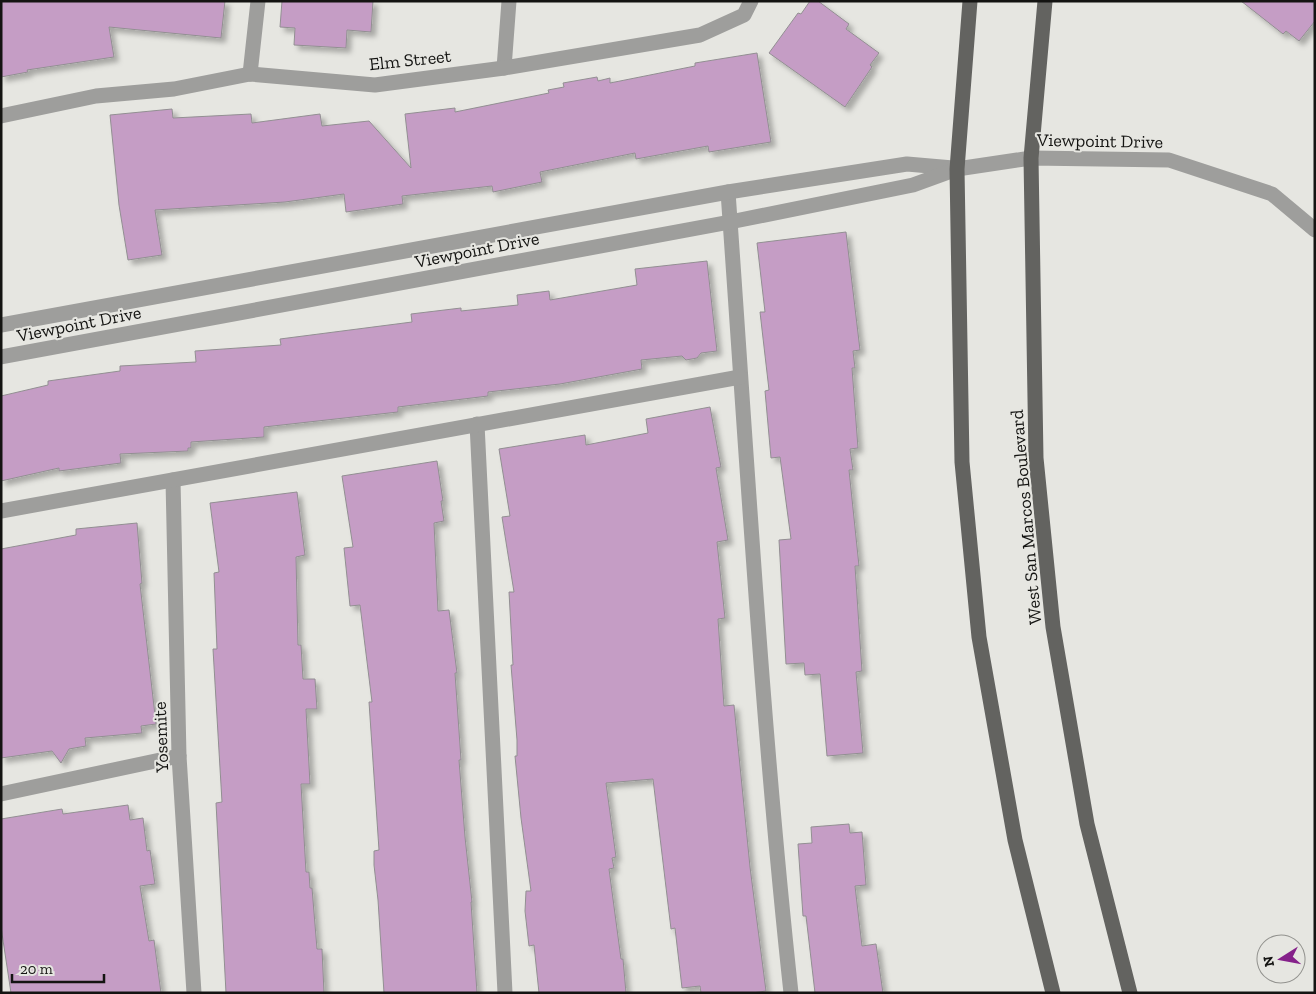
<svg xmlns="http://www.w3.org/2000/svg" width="1316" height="994" font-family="'Zilla Slab',serif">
<defs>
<filter id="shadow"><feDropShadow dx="4.5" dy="4.5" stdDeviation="2.5" flood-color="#0004"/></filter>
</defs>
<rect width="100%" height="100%" fill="#e6e6e1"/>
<g fill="#c59dc5" stroke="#928f92" filter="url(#shadow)">
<polygon points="1,1 225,1 221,38 109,27 114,57 27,70 28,72 1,77"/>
<polygon points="282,1 373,1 371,32 347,30 346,48 294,45 295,28 280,27"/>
<polygon points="810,1 818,1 849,24 846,29 879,53 870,65 872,67 845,107 769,53 798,13 801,14"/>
<polygon points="1241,1 1315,1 1315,21 1299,41 1286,31 1283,34"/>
<polygon points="757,53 771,142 709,152 708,146 636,159 635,153 540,172 542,182 493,192 492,186 402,196 403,204 346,212 344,194 285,202 155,210 162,255 128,260 119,205 110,115 172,109 173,118 251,114 252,123 320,114 322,126 369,121 411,168 405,114 455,108 455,112 549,93 548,90 564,87 563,83 597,77 598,81 610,78 610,83 695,66 695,63"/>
<polygon points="846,232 860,350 853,351 855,368 852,368 858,448 850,449 853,470 849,470 859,566 855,566 862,671 856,672 863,753 827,756 820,674 805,675 804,663 786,664 779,540 791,539 780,457 771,458 765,391 769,390 760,312 765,312 757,243"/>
<polygon points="707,261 717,351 701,353 697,358 686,360 682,356 641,360 642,369 560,384 488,392 488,396 398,407 398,412 264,427 264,437 191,442 191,448 188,448 188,451 120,454 121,463 59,471 59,468 1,481 1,396 48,385 48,381 120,371 120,366 196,362 195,351 281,345 280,339 412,322 411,314 461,308 461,311 518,305 517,295 549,291 550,300 637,285 635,269"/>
<polygon points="710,407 721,467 716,468 728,540 717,542 725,618 718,619 724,706 734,705 750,867 766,991 752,993 701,993 700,986 682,988 675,928 671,929 653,779 606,783 616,857 612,858 614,868 609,869 621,959 623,959 626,993 539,993 534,945 529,946 525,911 526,891 531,891 521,818 515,756 517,756 517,740 511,665 513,665 509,592 514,592 502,517 510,516 499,449 585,435 586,445 648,433 646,419"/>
<polygon points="437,461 443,501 441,501 444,521 434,523 438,611 449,610 457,673 455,673 461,760 459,760 465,837 472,902 471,902 477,993 384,993 378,900 374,865 374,851 379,850 369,702 372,702 360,605 350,606 344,548 353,547 342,476"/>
<polygon points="297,492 305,555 296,557 298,645 301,645 303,679 315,679 317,709 306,709 310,784 301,784 306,872 309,872 310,888 312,888 317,949 322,949 324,993 226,993 216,803 222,802 213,649 217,649 214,573 219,572 210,503"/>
<polygon points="137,523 142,583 140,584 156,724 141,726 142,733 85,738 86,746 69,749 61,763 52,751 1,758 1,549 76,535 76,529"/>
<polygon points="128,805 130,820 143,818 147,851 150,850 155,884 140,886 149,941 154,940 161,993 11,993 1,927 1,819 62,809 63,814"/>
<polygon points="849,824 850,833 862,832 866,885 855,886 862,946 876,944 883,993 815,993 806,916 803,916 798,844 812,843 811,827"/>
</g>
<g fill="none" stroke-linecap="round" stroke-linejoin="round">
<g stroke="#9e9e9c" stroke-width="15">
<polyline points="504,68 509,1"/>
<polyline points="250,74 258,1"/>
<polyline points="1,116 96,96 174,89 250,74 375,85 504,68 700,35 744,15 751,1"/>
<path d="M 728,192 C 747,459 762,726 791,993"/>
<polyline points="1,325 728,192 907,164 953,168"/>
<polyline points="1,357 730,222 913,185 957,169 1031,158 1169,160 1272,194 1315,230"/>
<polyline points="477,424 505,993"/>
<polyline points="173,480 179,756 194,993"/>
<polyline points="1,511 740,377"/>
<polyline points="1,794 179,756"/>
</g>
<g stroke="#636360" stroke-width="15">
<polyline points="970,1 957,169 962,462 979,637 1015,840 1053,993"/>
<polyline points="1045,1 1031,158 1036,458 1053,627 1087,824 1130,993"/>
</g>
</g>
<g text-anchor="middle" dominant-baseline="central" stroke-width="4" stroke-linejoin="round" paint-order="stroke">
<g font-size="18" fill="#141412" stroke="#e6e6e1">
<text transform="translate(410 60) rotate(-6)">Elm Street</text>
<text transform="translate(1100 141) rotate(1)">Viewpoint Drive</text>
<text transform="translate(477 250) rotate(-11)">Viewpoint Drive</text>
<text transform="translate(79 324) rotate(-11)">Viewpoint Drive</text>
<text transform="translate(1026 517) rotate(-95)">West San Marcos Boulevard</text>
<text transform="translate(161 737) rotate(-92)">Yosemite</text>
</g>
</g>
<rect width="1316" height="994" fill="none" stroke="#141412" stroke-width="5"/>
<g transform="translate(1281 959) rotate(259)"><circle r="24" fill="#e6e6e1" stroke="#92928e"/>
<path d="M0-4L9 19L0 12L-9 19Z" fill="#85218a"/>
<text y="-8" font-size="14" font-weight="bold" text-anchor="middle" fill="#141412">N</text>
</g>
<path d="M12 974v8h92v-8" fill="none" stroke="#141412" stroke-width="2.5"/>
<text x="20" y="974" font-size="15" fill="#141412" stroke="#e6e6e1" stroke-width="4" paint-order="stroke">20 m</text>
</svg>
